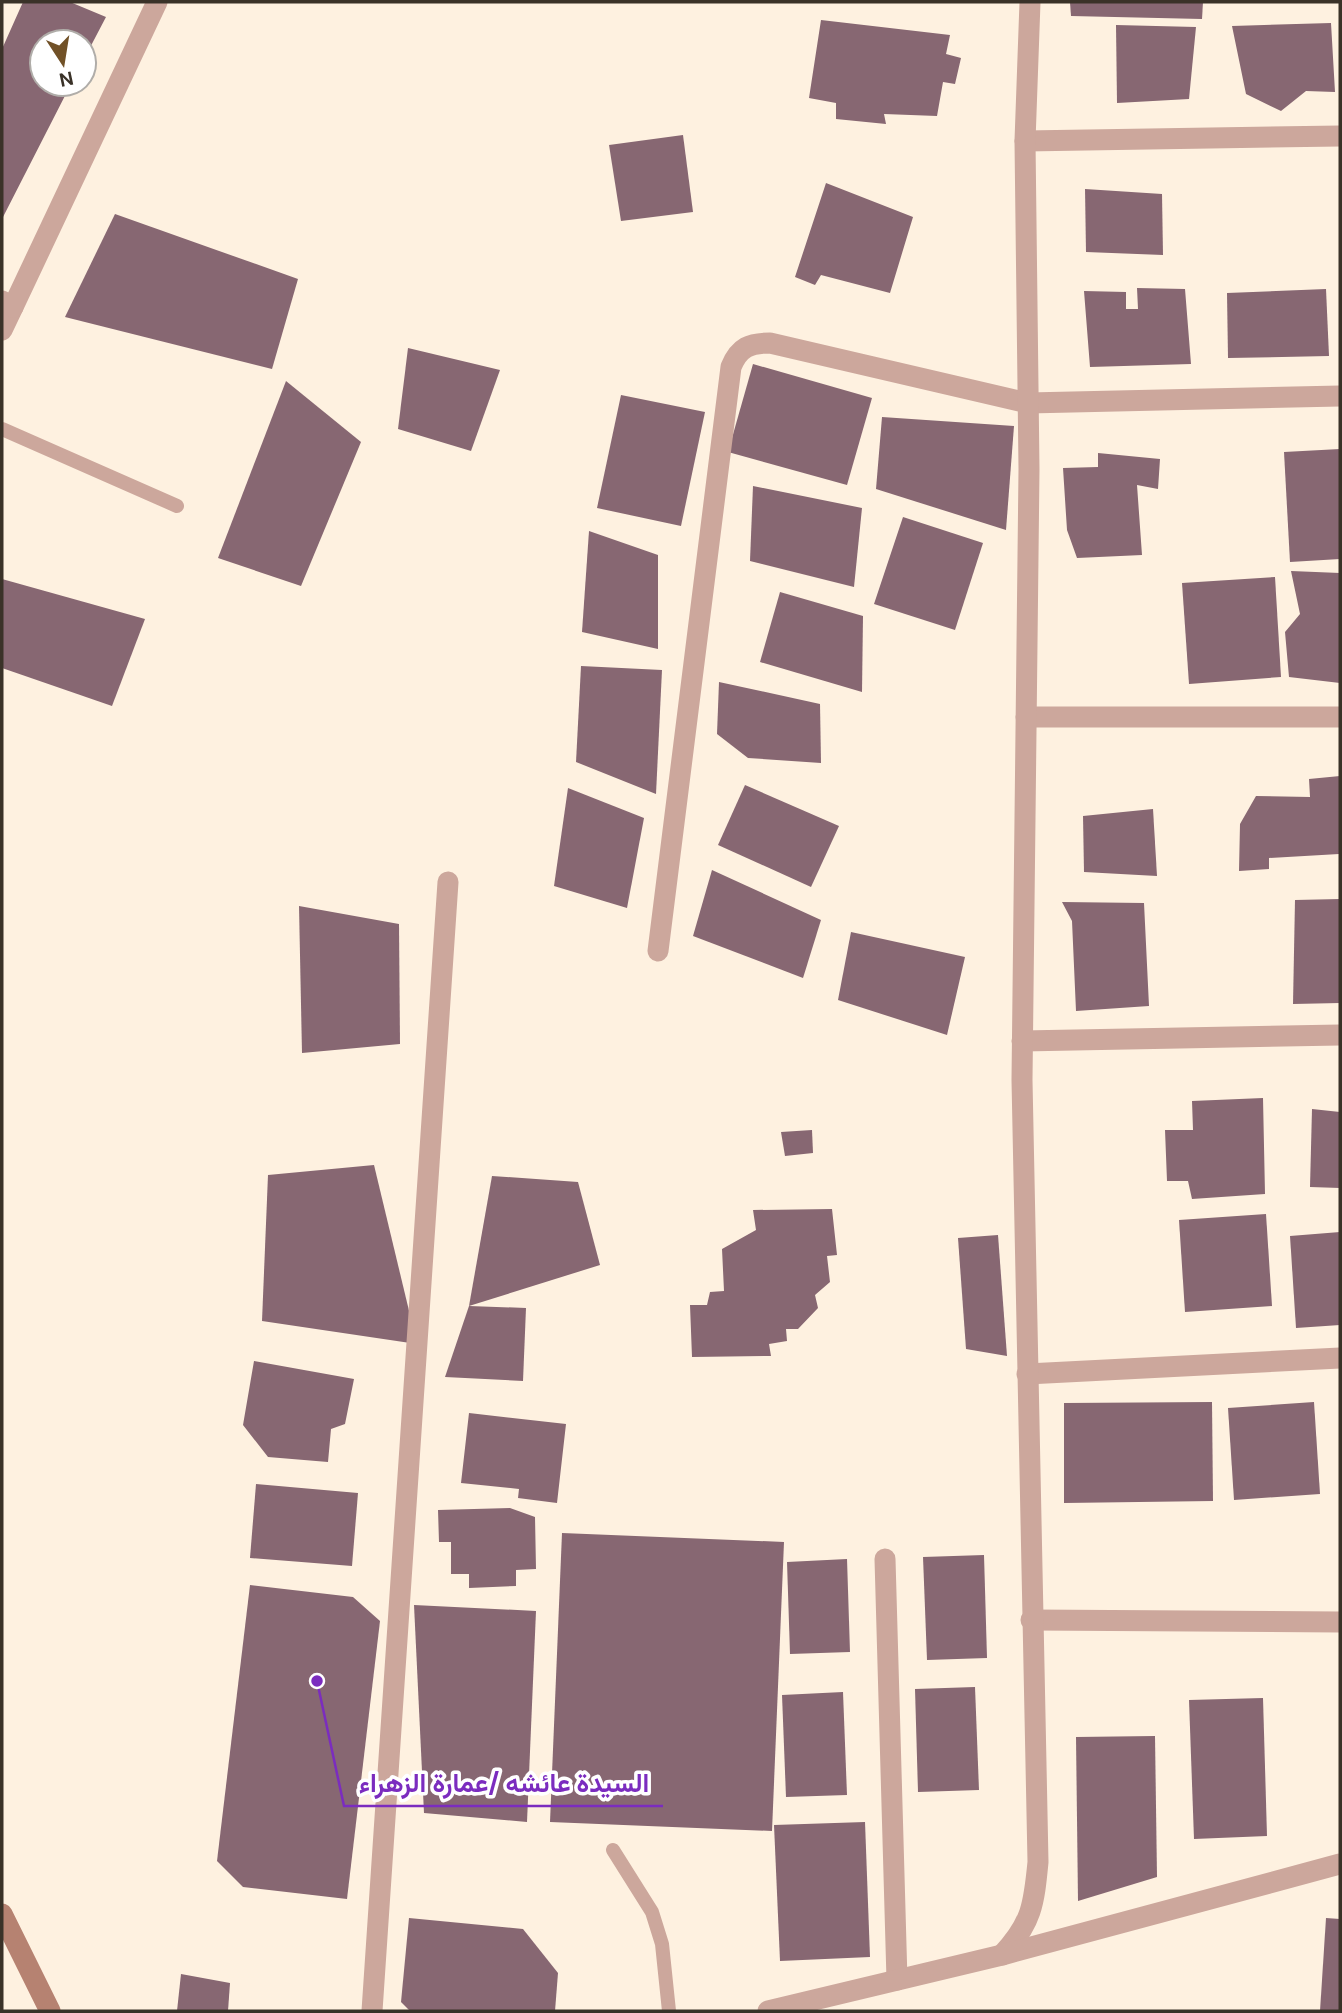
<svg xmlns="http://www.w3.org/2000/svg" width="1342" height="2013" font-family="'DM Sans',Vazirmatn,sans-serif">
<rect width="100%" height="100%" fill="#fef1e0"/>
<g fill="#876772">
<polygon points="23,2 70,2 106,17 84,59 84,42 42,42 42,84 71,84 2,219 2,49"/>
<polygon points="1070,2 1203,2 1202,19 1071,16"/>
<polygon points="821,20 950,35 946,54 961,58 955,84 943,82 937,116 884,114 886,124 836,119 836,103 809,98"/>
<polygon points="1331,23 1335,92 1306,91 1281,111 1246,94 1232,26"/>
<polygon points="1116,25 1196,27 1189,99 1117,103"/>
<polygon points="683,135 693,212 621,221 609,145"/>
<polygon points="826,183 913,217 890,293 821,275 815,285 795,277"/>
<polygon points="1085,189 1162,194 1163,255 1086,252"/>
<polygon points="115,214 298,279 272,369 65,317"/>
<polygon points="1137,288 1185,289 1191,364 1090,367 1084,291 1126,292 1126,309 1138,309"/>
<polygon points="1326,289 1329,356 1228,358 1227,293"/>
<polygon points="408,348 500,370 471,451 398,429"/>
<polygon points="753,364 872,398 847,485 728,452"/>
<polygon points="286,381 361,442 301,586 218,558"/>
<polygon points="621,395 705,412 681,526 597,508"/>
<polygon points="882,417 1014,426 1006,530 876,489"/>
<polygon points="1340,449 1340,559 1290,562 1284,452"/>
<polygon points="1098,453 1160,459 1158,489 1137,485 1142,555 1077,558 1067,530 1063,468 1098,467"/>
<polygon points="753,486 862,508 854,587 750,561"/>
<polygon points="903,517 983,543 955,630 874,604"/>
<polygon points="589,531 658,555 658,649 582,632"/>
<polygon points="1291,571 1340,573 1340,683 1289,677 1285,632 1300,614"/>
<polygon points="1275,577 1281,677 1189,684 1182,583"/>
<polygon points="2,579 145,619 112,706 2,668"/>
<polygon points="780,592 863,616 862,692 760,662"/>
<polygon points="581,666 662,670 656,794 576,762"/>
<polygon points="719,682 820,704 821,763 748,758 717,734"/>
<polygon points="1340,776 1339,854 1269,858 1269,869 1239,871 1240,824 1256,796 1310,797 1309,779"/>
<polygon points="745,785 839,826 811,887 718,845"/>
<polygon points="568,788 644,818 627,908 554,886"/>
<polygon points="1153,809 1157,876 1084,872 1083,816"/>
<polygon points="712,870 821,920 803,978 693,936"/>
<polygon points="1340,899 1340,1003 1293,1004 1295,900"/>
<polygon points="1062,902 1144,903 1149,1006 1076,1011 1072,921"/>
<polygon points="299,906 399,924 400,1044 302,1053"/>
<polygon points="851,932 965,957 947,1035 838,1000"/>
<polygon points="1263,1098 1265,1194 1192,1199 1188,1181 1167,1181 1165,1130 1193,1130 1192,1101"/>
<polygon points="1312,1109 1340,1112 1340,1188 1310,1187"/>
<polygon points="812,1130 813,1153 785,1156 781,1132"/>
<polygon points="374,1165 417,1344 262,1321 268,1175"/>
<polygon points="492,1176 578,1182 600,1265 469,1306"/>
<polygon points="832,1209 837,1255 827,1256 830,1282 815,1295 818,1308 798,1329 786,1329 787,1341 769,1344 771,1356 692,1357 690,1305 707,1305 710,1292 724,1291 722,1249 756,1230 753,1210"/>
<polygon points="1266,1214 1272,1306 1185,1312 1179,1220"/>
<polygon points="1340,1232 1340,1325 1296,1328 1290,1236"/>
<polygon points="998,1235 1007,1356 966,1349 958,1238"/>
<polygon points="469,1306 526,1308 523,1381 445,1377"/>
<polygon points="254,1361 354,1379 345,1424 331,1429 328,1462 268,1457 243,1425"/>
<polygon points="1212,1402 1213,1501 1064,1503 1064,1403"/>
<polygon points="1314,1402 1320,1494 1234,1500 1228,1408"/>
<polygon points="469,1413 566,1424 557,1503 518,1498 519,1489 461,1483"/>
<polygon points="256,1484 358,1493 352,1566 250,1558"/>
<polygon points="510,1508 535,1517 536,1569 516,1570 516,1586 469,1588 469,1574 451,1574 451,1542 439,1542 438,1510"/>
<polygon points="562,1533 784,1542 772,1831 550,1822"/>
<polygon points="984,1555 987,1658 927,1660 923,1557"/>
<polygon points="847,1559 850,1652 790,1654 787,1562"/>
<polygon points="250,1585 353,1597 380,1621 347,1899 243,1887 217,1861"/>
<polygon points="414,1605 536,1611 527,1822 424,1813"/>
<polygon points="975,1687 979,1790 918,1792 915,1689"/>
<polygon points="843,1692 847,1795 786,1797 782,1695"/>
<polygon points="1263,1698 1267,1836 1194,1839 1189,1700"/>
<polygon points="1155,1736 1157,1877 1078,1901 1076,1737"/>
<polygon points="865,1822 870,1957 780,1961 774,1825"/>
<polygon points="409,1918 523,1929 558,1973 555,2011 410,2011 401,2002"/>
<polygon points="1326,1918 1340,1919 1340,2011 1320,2011"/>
<polygon points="181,1974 230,1983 228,2011 177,2011"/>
</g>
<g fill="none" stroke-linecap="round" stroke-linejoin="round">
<g stroke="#cca79c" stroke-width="14">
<polyline points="2,429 177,506"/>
<polyline points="613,1850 652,1912 662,1944 669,2011"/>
</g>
<g stroke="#cca79c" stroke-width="21">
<polyline points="1025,141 1340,136"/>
<polyline points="2,301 13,307 2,330"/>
<polyline points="13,307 157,2"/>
<polyline points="1026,717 1340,717"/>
<path d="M 658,951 L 731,367 C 739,347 750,343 770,343 L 1028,403 L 1340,396"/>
<polyline points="1022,1041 1340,1035"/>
<polyline points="1027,1374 1340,1358"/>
<polyline points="885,1559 897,1980"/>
<polyline points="1031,1620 1340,1622"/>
<path d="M 1002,1955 C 1032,1923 1034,1904 1038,1862 L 1022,1080 L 1029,469 L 1025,141 L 1030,2"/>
<polyline points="372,2011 448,882"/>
<polyline points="768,2011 1002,1955 1340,1864"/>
</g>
<polyline stroke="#b68271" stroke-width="21" points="2,1914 50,2011"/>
</g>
<path fill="none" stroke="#7b2cbf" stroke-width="2.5" d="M317 1681L344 1806H663"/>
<circle fill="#7b2cbf" stroke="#fff" stroke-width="2.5" cx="317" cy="1681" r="7"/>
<g font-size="26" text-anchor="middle" font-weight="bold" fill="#7b2cbf" stroke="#fff" stroke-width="7" stroke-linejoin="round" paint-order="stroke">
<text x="504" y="1792">السيدة عائشه /عمارة الزهراء</text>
</g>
<rect width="1342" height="2013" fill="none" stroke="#3a3228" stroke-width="7"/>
<g transform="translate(63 63) rotate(168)"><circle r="33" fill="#ffffff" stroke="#b0ada9" stroke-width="2"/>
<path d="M0-5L12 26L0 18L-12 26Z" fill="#715127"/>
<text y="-10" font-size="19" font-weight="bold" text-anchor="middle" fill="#3a3228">N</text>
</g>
</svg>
